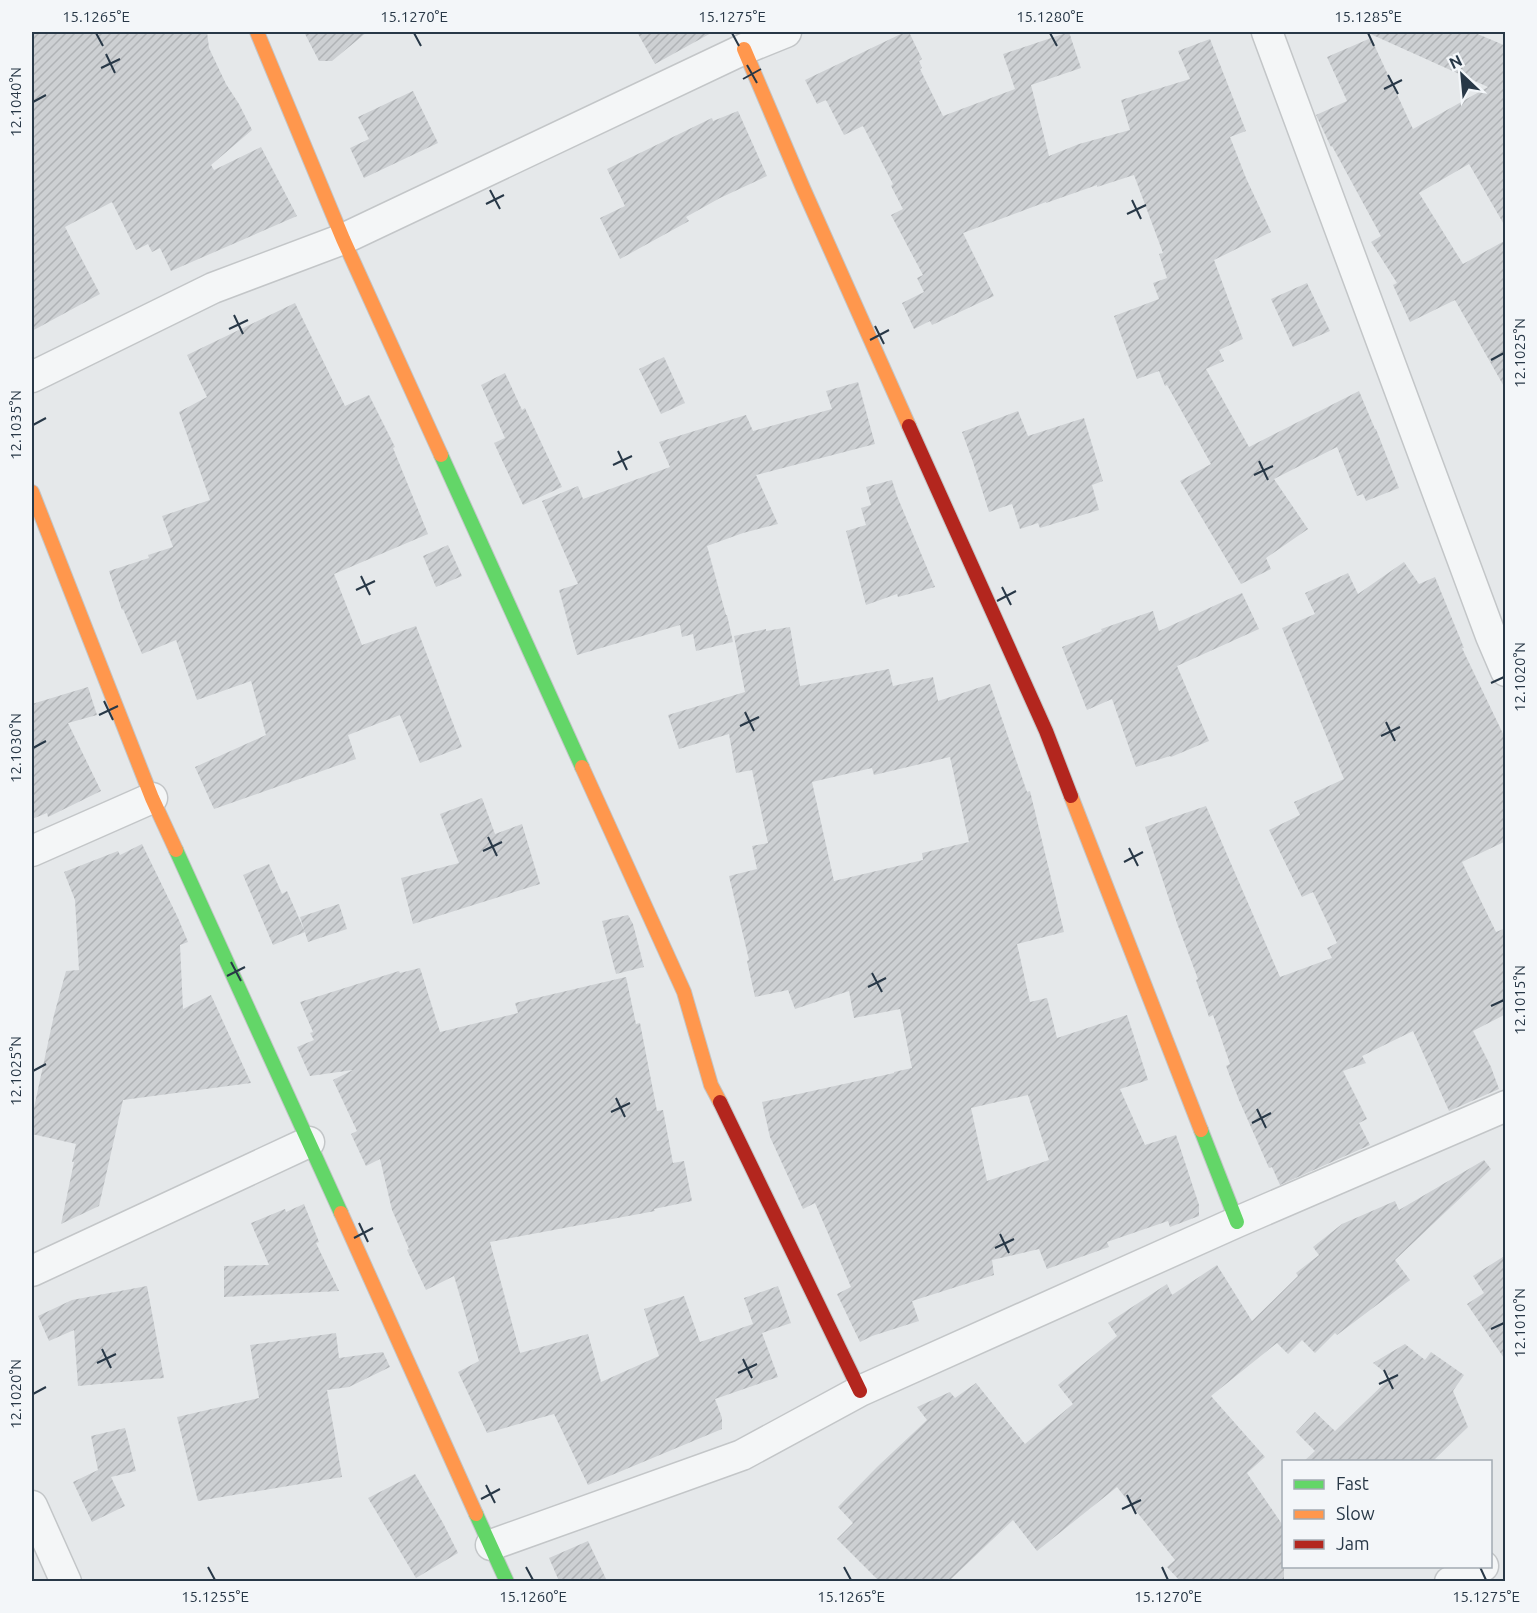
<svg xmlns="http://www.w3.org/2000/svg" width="1537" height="1613" font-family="Ubuntu,sans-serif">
<defs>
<pattern id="building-hatch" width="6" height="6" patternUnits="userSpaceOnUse" patternTransform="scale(1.5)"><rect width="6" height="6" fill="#cdd0d3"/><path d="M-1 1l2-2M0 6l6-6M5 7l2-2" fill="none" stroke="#b0b3b6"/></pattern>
</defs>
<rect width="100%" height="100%" fill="#e5e8ea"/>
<g fill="url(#building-hatch)" fill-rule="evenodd">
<polygon points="32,32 207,32 209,48 226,84 239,104 252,130 211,165 214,170 261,147 297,216 171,271 160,248 152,252 148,244 136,250 112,202 65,227 100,294 32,331"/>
<polygon points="304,32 367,32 332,61 319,61"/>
<polygon points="637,32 713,32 655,64"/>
<polygon points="905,32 909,32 922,59 919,61 922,68 920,69 943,116 1015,89 1003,54 1069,32 1081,68 1031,85 1049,156 1079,144 1130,130 1121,100 1190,79 1178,51 1210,39 1246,131 1230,137 1246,178 1271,232 1214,260 1243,339 1219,350 1224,361 1206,369 1249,447 1359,391 1375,429 1376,429 1399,488 1366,501 1363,494 1357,496 1337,447 1274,479 1308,529 1266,558 1271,569 1241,584 1180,481 1211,464 1167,385 1165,386 1159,371 1137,379 1114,316 1159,299 1153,283 1167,278 1159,254 1163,253 1134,175 1097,187 1097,185 1046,203 1046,202 963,233 994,296 932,325 930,321 914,329 902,303 924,292 917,278 923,275 891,215 903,209 891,186 893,184 863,126 844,135 826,100 817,104 805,80"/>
<polygon points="1366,32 1473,32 1506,46 1506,228 1469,164 1419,193 1463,264 1506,240 1506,390 1455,300 1410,322 1393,285 1397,283 1371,242 1381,236 1332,146 1331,147 1316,115 1347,101 1327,57 1371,38 1413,129 1488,87"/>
<polygon points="413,91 438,143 364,178 350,148 369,139 358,117"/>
<polygon points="738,111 767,176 720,198 686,217 689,221 620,259 600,218 625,206 607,169 712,118 713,121"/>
<polygon points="1307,283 1330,331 1293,347 1271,299"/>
<polygon points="295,303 345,406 369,395 395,447 393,448 428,534 334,574 362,645 416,626 462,747 420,763 400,715 348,735 356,759 214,809 195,767 266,735 251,681 197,700 176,640 142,654 123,609 122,610 109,571 149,558 148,555 173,547 162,516 210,500 179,412 207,397 187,355"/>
<polygon points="664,357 685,403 661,414 639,369"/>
<polygon points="505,373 522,410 525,408 562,487 523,505 494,443 505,438 481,385"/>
<polygon points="858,382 875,444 756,475 778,524 743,533 707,546 726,615 727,615 733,642 696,651 693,634 682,637 680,625 577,655 559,590 578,584 542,501 578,486 583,499 670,467 659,442 746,415 753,431 832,409 826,391"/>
<polygon points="1018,411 1028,436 1084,418 1103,481 1092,485 1099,510 1040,528 1038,523 1020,529 1012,504 989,512 973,462 962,432"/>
<polygon points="892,480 897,496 935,587 898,597 897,594 866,605 846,531 866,525 861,508 871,505 866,487"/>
<polygon points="448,545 462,576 436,587 423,556"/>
<polygon points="1404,562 1419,584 1435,577 1464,648 1462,648 1506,740 1506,841 1462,862 1496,932 1506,928 1506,1014 1473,1031 1491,1067 1499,1089 1449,1111 1413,1031 1362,1056 1366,1063 1343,1071 1367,1119 1359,1123 1370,1145 1280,1185 1272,1167 1269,1168 1239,1100 1226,1066 1230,1064 1213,1015 1209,1017 1196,980 1198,979 1178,926 1145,827 1206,806 1280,977 1332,958 1327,948 1337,943 1313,892 1302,897 1269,830 1300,815 1294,802 1344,779 1282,628 1315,614 1305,593 1348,573 1358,594"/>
<polygon points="1242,593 1259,629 1177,666 1209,741 1171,757 1170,756 1136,767 1112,699 1087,710 1062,647 1102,631 1101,629 1153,611 1159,631"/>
<path d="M 790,627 L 800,686 L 889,669 L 893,686 L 933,677 L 938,701 L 990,684 L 1027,792 L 1030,791 L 1064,932 L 1017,944 L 1030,1002 L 1047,998 L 1057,1038 L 1127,1015 L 1148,1080 L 1120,1089 L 1145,1145 L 1176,1135 L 1199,1205 L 1199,1216 L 1170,1227 L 1168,1221 L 1107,1242 L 1109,1247 L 1047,1269 L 1039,1249 L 992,1260 L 994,1275 L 912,1301 L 919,1321 L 872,1336 L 860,1342 L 837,1294 L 851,1287 L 815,1203 L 803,1209 L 770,1137 L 762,1102 L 894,1073 L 894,1072 L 912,1068 L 900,1009 L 854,1018 L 849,991 L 795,1009 L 788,990 L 755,997 L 747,961 L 749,960 L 729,876 L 757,869 L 752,846 L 768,843 L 752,770 L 736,773 L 729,734 L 679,749 L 668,715 L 745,692 L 734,636 L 766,629 L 766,631 ZM 950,757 L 969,842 L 922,853 L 923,860 L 834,881 L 812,782 L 872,768 L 874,775 ZM 1028,1095 L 1049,1160 L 987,1181 L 971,1108 Z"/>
<polygon points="88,687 97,715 68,723 101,791 48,817 47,813 32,819 32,704"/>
<polygon points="482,798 495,834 522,824 540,884 413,924 401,878 459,863 440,814"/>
<polygon points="142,844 178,918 188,942 180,945 183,1009 211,995 251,1083 123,1100 99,1206 61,1224 74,1162 72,1162 76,1144 32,1134 32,1117 54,1015 66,971 79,970 75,900 64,872 118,851 120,855"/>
<polygon points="269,864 282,894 287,891 305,932 273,945 243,875"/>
<polygon points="339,904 347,929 308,942 300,917"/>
<polygon points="628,915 633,924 644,967 616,974 602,921"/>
<polygon points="420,968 440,1032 518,1013 515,1003 626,977 636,1024 640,1023 657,1111 663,1110 673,1163 684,1161 692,1201 654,1209 655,1211 490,1242 520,1353 588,1334 601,1382 659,1356 644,1309 684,1296 700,1342 753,1324 744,1298 778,1286 791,1323 762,1333 778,1377 715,1399 722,1418 722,1429 588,1485 554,1414 487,1433 458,1372 479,1361 454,1276 426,1290 407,1250 409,1249 392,1210 380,1159 366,1166 351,1134 357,1131 333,1080 353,1070 310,1076 297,1047 314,1040 310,1033 313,1032 300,1002 399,971 400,973"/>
<polygon points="1484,1160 1491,1169 1395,1260 1410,1280 1337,1335 1335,1333 1315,1353 1302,1340 1288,1354 1277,1343 1211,1396 1265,1457 1247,1473 1284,1527 1284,1581 1180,1581 1167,1567 1175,1560 1117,1487 1037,1551 1013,1520 949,1581 879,1581 837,1539 853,1523 838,1507 877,1467 927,1420 917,1407 950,1392 955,1398 976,1383 1025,1444 1073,1404 1058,1385 1117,1336 1108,1323 1167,1284 1172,1295 1217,1265 1252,1321 1298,1276 1296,1273 1319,1255 1313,1247 1342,1224 1395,1201 1399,1210"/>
<polygon points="304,1204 319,1242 316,1243 339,1291 224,1297 224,1266 269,1265 251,1223 285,1209 286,1212"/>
<polygon points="1506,1255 1506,1361 1467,1304 1484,1293 1473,1276"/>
<polygon points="147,1286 164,1378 78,1386 74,1330 49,1341 38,1316 72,1300"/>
<polygon points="336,1333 339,1358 383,1352 390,1367 349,1387 327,1390 342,1477 198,1501 177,1417 259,1398 250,1345"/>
<polygon points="1405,1344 1425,1360 1431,1352 1464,1375 1453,1391 1468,1427 1433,1461 1304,1461 1315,1451 1296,1432 1315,1412 1335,1431 1391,1377 1373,1363"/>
<polygon points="125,1428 136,1471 111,1477 125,1506 92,1522 73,1482 98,1470 91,1436"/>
<polygon points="415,1474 443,1523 458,1553 416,1578 368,1498"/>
<polygon points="588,1541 607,1581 559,1581 549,1558"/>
</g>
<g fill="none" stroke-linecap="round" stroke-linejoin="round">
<g stroke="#c3c6c8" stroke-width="33">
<g id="street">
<polyline points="1267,32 1491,636 1506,671"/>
<polyline points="32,377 213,288 343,239 744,49 786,32"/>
<polyline points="32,851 152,798"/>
<polyline points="32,1271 309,1142"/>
<polyline points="32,1506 66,1582"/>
<polyline points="491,1545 742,1455 860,1391 1237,1222 1506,1106"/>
<polyline points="1450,1582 1483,1566"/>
</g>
</g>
<g stroke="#c3c6c8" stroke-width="16">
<g id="fast">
<polyline points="441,455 582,767"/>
<polyline points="176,850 341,1213"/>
<polyline points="1201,1130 1237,1222"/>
<polyline points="476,1514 507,1582"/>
</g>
</g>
<g stroke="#c3c6c8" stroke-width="16">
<g id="slow">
<polyline points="257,32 343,239 441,455"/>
<polyline points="744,49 803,188 909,426"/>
<polyline points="32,492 152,798 176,850"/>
<polyline points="582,767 684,992 711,1085 720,1102"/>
<polyline points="1071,796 1201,1130"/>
<polyline points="341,1213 476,1514"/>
</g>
</g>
<g stroke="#c3c6c8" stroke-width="16">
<g id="jam">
<polyline points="909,426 1046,731 1071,796"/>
<polyline points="720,1102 860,1391"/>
</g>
</g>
<use href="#street" stroke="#f4f6f7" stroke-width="30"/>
<use href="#fast" stroke="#63d668" stroke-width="14"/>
<use href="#slow" stroke="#ff974d" stroke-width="14"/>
<use href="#jam" stroke="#b3261e" stroke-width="14"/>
</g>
<path fill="none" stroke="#283847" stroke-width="2" d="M 96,33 L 103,46M 414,33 L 421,46M 732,33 L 739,46M 1050,33 L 1057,46M 1368,33 L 1374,46M 106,54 L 115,73M 747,65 L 757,83M 101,68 L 120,59M 1388,75 L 1398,94M 743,79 L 761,69M 1384,89 L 1402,80M 33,102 L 46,95M 490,190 L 500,209M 1132,200 L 1141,219M 486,204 L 504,195M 1127,214 L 1146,205M 234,315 L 243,334M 875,326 L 884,344M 229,329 L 248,320M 870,340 L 889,330M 1491,360 L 1504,353M 33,425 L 46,418M 618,451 L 627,470M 1259,461 L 1268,480M 613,465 L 632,456M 1254,475 L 1273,466M 361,576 L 370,595M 1002,587 L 1011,605M 356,590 L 375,581M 997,601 L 1016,591M 1491,683 L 1504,677M 104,701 L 113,720M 745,712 L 754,731M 99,715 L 118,706M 1386,722 L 1395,741M 740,726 L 759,717M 1381,736 L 1400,727M 33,748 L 46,741M 488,837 L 497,856M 1129,848 L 1138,866M 483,851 L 502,842M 1124,862 L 1143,852M 231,962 L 241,981M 872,973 L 882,992M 227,976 L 245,967M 868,987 L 886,978M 1491,1006 L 1504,1000M 33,1071 L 46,1064M 616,1098 L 625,1117M 1257,1109 L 1266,1128M 611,1112 L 630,1103M 1252,1123 L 1271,1113M 359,1223 L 368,1242M 1000,1234 L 1009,1253M 354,1238 L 373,1228M 995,1248 L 1014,1239M 1491,1329 L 1504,1323M 102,1349 L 111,1368M 743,1359 L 752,1378M 97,1363 L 116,1354M 1384,1370 L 1393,1389M 738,1373 L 757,1364M 1379,1384 L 1398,1375M 33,1394 L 46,1387M 486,1485 L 495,1503M 1127,1495 L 1136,1514M 481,1499 L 500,1489M 1122,1509 L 1141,1500M 208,1567 L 215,1580M 526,1567 L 533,1580M 844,1567 L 851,1580M 1162,1567 L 1168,1580M 1480,1567 L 1486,1580"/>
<rect width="1537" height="1613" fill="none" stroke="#f3f6f9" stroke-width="66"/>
<rect x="1282" y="1460" width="210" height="108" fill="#f3f6f9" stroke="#a2aab2" stroke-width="1.5"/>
<rect x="1294" y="1480" width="30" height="9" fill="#63d668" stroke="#a2aab2" stroke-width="1.5"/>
<text x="1336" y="1490" font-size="18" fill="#283847">Fast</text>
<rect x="1294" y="1510" width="30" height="9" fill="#ff974d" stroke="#a2aab2" stroke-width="1.5"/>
<text x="1336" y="1520" font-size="18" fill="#283847">Slow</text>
<rect x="1294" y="1540" width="30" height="9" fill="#b3261e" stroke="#a2aab2" stroke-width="1.5"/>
<text x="1336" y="1550" font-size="18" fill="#283847">Jam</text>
<g transform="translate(1462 75) rotate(334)" stroke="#f3f6f9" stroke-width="4.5" paint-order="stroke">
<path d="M0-4.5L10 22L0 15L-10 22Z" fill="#283847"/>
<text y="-9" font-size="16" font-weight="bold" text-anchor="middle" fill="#283847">N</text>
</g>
<rect x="33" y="33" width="1471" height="1547" fill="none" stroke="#283847" stroke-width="2"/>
<g font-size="15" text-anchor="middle" fill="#283847">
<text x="96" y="22">15.1265°E</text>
<text x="414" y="22">15.1270°E</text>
<text x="732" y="22">15.1275°E</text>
<text x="1050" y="22">15.1280°E</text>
<text x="1368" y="22">15.1285°E</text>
<text transform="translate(16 102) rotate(-90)" y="5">12.1040°N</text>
<text transform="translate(1520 353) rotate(-90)" y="5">12.1025°N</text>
<text transform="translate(16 425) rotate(-90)" y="5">12.1035°N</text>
<text transform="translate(1520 677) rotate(-90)" y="5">12.1020°N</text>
<text transform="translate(16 748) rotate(-90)" y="5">12.1030°N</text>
<text transform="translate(1520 1000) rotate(-90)" y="5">12.1015°N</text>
<text transform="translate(16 1071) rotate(-90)" y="5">12.1025°N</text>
<text transform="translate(1520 1323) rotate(-90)" y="5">12.1010°N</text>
<text transform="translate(16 1394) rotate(-90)" y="5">12.1020°N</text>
<text x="215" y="1602">15.1255°E</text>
<text x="533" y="1602">15.1260°E</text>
<text x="851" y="1602">15.1265°E</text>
<text x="1168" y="1602">15.1270°E</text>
<text x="1486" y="1602">15.1275°E</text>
</g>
</svg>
